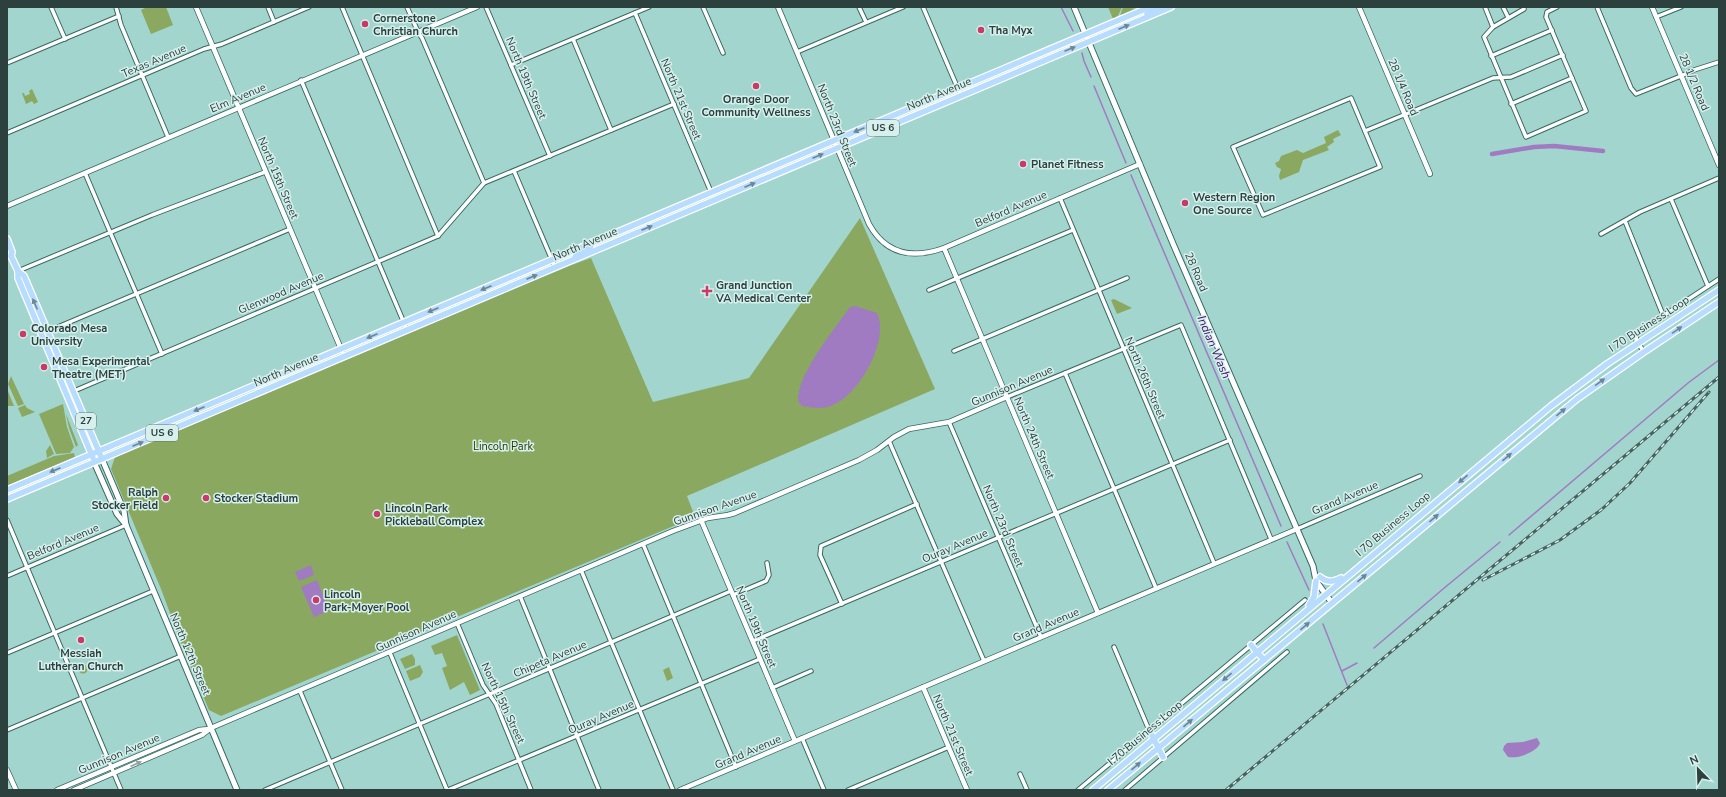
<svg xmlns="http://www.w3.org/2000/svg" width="1726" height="797" font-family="'Nunito Sans',sans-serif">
<rect width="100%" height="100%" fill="#a3d5cf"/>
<g fill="#8aa860">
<polygon points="147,7 166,7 173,25 151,34 141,10"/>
<polygon points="1108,7 1122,7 1118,16 1113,19"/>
<polygon points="1123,7 1137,9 1120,16"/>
<polygon points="32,89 38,102 34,104 32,101 26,104 22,93 24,93 25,96 30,94 29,91"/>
<polygon points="1338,130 1341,135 1333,139 1334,142 1327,147 1329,150 1303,160 1299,172 1280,180 1279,176 1281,169 1277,167 1275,163 1279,161 1281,156 1297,150 1303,153 1326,143 1324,137"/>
<polygon points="860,218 935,389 687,496 695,517 221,716 209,710 184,651 161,589 111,469 115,457 569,266 591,258 653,402 749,378"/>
<polygon points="1114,299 1132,308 1117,314 1111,300"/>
<polygon points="11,376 24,404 18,406 8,384"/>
<polygon points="7,389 14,406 7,406"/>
<polygon points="63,404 67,427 74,447 70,453 56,454 39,414"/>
<polygon points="25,405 27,408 35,412 22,417 18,408"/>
<polygon points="66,414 78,445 76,447 69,428"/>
<polygon points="50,445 54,454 47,458 46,451"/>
<polygon points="74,453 75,457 7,486 7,476 54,456"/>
<polygon points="457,635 480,690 470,695 464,682 450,690 442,668 447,666 442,653 435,655 431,646"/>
<polygon points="412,654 415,659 415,665 405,669 400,659"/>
<circle cx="83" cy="669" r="4.5"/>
<polygon points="420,665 423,672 420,677 410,681 406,671"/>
<polygon points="669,667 673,678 667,681 663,670"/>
</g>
<g fill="#a07bc2">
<path d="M 855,306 L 877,313 C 890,339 860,393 835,404 C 824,410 814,408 802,406 L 798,401 C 797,374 834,330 850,307 Z"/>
<polygon points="311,565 314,575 299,581 295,572"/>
<polygon points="317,580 329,611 314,617 301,587"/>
<path d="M 1537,738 L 1540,743 C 1537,752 1518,759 1508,757 L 1503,750 L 1504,746 L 1507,743 L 1523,742 Z"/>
</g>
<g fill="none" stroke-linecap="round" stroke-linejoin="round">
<g stroke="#a07bc2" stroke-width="1.5">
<polyline points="1061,7 1073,31"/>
<polyline points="1082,53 1084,61 1091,77"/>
<polyline points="1094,86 1126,163"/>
<polyline points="1131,175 1281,526"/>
<polyline points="1509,535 1688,383 1719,360"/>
<polyline points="1287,542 1309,590"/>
<polyline points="1323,624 1347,685"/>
<polyline points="1374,648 1443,589 1500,542"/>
<polyline points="1342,671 1357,663"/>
</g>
<polyline stroke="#a07bc2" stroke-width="4.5" points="1492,154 1534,147 1554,146 1603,151"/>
<g stroke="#396863" stroke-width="5.5">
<g id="minor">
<polyline points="51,7 65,39"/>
<polyline points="116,7 121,25 168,137"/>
<polyline points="268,7 274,22"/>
<polyline points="342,7 438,236"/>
<polyline points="407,7 418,32 422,38 484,183"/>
<polyline points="486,7 550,156"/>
<polyline points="703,7 723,53"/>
<polyline points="859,7 866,22"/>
<polyline points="923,7 961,96"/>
<polyline points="1485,7 1493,27"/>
<polyline points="1503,7 1508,17"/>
<polyline points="1524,7 1524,9 1493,27 1484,37 1526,137 1586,111 1546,17 1547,12 1557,7"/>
<polyline points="1597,7 1631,88 1636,94 1681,76 1694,70 1719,62"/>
<polyline points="635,13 711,192"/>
<polyline points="1656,17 1681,7"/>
<polyline points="573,39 611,130"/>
<polyline points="797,52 903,7"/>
<polyline points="1491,56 1552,30"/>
<polyline points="7,63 119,16"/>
<polyline points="511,65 649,7"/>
<polyline points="301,80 407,330"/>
<polygon points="1351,98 1380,167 1263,215 1233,147"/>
<polyline points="1511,104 1572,78"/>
<polyline points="1365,131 1493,78 1511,77 1563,55"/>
<polyline points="7,133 204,49 222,44 309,7"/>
<polyline points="514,171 555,267"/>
<polyline points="85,173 162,354"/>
<polyline points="1060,198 1214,563"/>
<polyline points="1671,199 1708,286"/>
<polyline points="1625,221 1663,315"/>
<polyline points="1601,234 1640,212 1719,178"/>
<polyline points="18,271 152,215 265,172"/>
<polyline points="929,290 1073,230"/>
<polyline points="46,332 290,229"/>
<polyline points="954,351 1127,278"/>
<polyline points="1644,352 1636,340 1637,333 1719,279"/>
<polyline points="1065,373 1156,588"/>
<polyline points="67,394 438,236 484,183 674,104"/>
<polyline points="1007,397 1181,325 1271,539"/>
<polyline points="949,422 1041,637"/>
<polyline points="889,441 984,661"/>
<polyline points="7,520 121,790"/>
<polyline points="1297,529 1420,476"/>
<polyline points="643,544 736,767"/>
<polyline points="581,570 673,790"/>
<polyline points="7,576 126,525"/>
<polyline points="733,595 766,581 769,575 767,563"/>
<polyline points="520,596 599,790"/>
<polyline points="842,604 820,555 821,546 917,504"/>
<polyline points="457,623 483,685 496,704 531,790"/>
<polyline points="753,641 1230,440"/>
<polyline points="1114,647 1149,730"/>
<polyline points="7,653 153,591"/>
<polyline points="390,653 447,790"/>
<polyline points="772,688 811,671"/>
<polyline points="300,691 342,790"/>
<polyline points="7,730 181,656"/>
<polyline points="802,738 824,790"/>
<polyline points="1020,774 1027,790"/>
<polyline points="265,790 731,591"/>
<polyline points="448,790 760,659"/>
<polyline points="848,790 949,747"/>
<polyline points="1078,790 1305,600"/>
<polyline points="1125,790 1287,652"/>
</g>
</g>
<g stroke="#396863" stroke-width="6">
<g id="tertiary">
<polyline points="196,7 344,356"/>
<path d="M 778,7 L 869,224 C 886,255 913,259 944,248 L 1140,164"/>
<polyline points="1359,7 1430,174"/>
<polyline points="1652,7 1719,165"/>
<polyline points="7,206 477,7"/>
<polyline points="944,248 1098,613"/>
<polyline points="701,520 795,741"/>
<polyline points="923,687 967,790"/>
<polyline points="7,770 16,790"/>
<polyline points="57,790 199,730 209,729"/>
<polyline points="74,790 202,735 211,728 673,531 708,518 728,515 735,513 859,460 877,450 894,437 909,429 949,422 1007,397"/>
<polyline points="680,790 1297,529"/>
</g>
</g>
<g stroke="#396863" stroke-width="7">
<g id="secondary">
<polyline points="1074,7 1174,246 1313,566 1316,581 1332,603"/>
<polyline points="102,459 124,511 126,525 237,790"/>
<polyline points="94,462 117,514 126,525"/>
</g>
</g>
<g stroke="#fff" stroke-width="8">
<g id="primary">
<polyline points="1147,14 1160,7"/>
<polyline points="7,239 12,252 11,256 18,271 24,276 102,459"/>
<polyline points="575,257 580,252 590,248 592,242"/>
<polyline points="18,271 18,278 93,458"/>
<polyline points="7,490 1150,7"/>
<polyline points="7,499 1171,7"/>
<path d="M 1320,577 C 1327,583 1333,582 1341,578"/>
<polyline points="1309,605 1314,597 1316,581"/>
<polyline points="1251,645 1264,660"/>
<polyline points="1149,730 1163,757"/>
<polyline points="1093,790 1551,406 1607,364 1719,290"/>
<polyline points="1108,790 1577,399 1644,352 1719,302"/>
</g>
</g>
<use href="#minor" stroke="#fff" stroke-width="3.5"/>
<use href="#tertiary" stroke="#fff" stroke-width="4.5"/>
<use href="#secondary" stroke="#fff" stroke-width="5"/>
<use href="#primary" stroke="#b8dcfe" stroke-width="5.5"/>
<g stroke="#46615e" stroke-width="3">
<g id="rail">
<polyline points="1483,580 1560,540 1601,510 1630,483 1709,392"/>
<polyline points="1226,790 1719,377"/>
</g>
</g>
<use href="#rail" stroke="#d7f0ed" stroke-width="1.5" stroke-dasharray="4.5" stroke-linecap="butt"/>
</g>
<defs><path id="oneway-solid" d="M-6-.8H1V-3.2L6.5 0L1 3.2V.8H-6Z"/></defs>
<g fill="#6b8794">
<use href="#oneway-solid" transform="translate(1124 27) rotate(-23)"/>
<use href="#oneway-solid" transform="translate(1070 49) rotate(-23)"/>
<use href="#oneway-solid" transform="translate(859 130) rotate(157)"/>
<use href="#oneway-solid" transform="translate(818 156) rotate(-23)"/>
<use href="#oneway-solid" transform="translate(750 185) rotate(-23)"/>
<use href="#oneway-solid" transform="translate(647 228) rotate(-23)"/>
<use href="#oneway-solid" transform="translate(532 277) rotate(-23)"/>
<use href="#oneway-solid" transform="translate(486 288) rotate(157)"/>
<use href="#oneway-solid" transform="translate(35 304) rotate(-113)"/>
<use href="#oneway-solid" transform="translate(433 310) rotate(157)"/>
<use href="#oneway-solid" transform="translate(1677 330) rotate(-34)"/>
<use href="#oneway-solid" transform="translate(372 336) rotate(157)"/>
<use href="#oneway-solid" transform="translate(1600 382) rotate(-36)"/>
<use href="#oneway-solid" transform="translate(199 409) rotate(157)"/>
<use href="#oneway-solid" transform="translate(1561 412) rotate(-39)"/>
<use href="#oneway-solid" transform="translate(138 444) rotate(-23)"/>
<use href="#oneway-solid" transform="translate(1507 457) rotate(-40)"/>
<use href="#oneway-solid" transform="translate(55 470) rotate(157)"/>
<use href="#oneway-solid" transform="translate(1463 479) rotate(140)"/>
<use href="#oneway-solid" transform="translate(1434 518) rotate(-40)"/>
<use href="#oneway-solid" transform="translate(1362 578) rotate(-40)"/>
<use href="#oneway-solid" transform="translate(1305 626) rotate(-40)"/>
<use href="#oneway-solid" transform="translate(1227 677) rotate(140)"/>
<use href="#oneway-solid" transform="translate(1188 723) rotate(-40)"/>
<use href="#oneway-solid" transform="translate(1136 766) rotate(-40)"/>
</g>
<use fill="#96a09e" href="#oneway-solid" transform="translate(136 764) rotate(-24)"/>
<g fill="#c93b64" stroke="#d7f0ed" stroke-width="1.5">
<circle cx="365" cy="24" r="4"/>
<circle cx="981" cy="30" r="4"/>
<circle cx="756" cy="86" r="4"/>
<circle cx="1023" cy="164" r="4"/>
<circle cx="1185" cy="203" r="4"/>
<path d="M705 285h4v4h4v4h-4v4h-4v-4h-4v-4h4z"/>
<circle cx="23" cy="334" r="4"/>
<circle cx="44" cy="367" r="4"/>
<circle cx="166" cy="498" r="4"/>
<circle cx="206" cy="498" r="4"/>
<circle cx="377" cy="514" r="4"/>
<circle cx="316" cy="600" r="4"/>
<circle cx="81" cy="640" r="4"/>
</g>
<g text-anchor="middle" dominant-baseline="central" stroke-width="3" stroke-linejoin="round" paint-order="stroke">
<g fill="#d7f0ed" stroke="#5f7672" stroke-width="1">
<rect x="867" y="120" width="32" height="16" rx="3"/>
<rect x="76" y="413" width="20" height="16" rx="3"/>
<rect x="146" y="425" width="32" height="16" rx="3"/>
</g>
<g font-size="10" font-weight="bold" fill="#2c413e">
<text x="883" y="128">US 6</text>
<text x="86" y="421">27</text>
<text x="162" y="433">US 6</text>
</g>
<g font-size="11" font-weight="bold" fill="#2c413e" stroke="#d7f0ed" text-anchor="start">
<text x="373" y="18">Cornerstone<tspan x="373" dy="13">Christian Church</tspan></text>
<text x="989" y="30">Tha Myx</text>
<text x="756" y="99" text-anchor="middle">Orange Door<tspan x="756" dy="13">Community Wellness</tspan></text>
<text x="1031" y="164">Planet Fitness</text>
<text x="1193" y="197">Western Region<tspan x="1193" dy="13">One Source</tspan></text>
<text x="716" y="285">Grand Junction<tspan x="716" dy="13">VA Medical Center</tspan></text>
<text x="31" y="328">Colorado Mesa<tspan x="31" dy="13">University</tspan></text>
<text x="52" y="361">Mesa Experimental<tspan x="52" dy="13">Theatre (MET)</tspan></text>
<text x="158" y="492" text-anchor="end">Ralph<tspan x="158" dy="13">Stocker Field</tspan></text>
<text x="214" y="498">Stocker Stadium</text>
<text x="385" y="508">Lincoln Park<tspan x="385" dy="13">Pickleball Complex</tspan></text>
<text x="324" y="594">Lincoln<tspan x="324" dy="13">Park-Moyer Pool</tspan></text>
<text x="81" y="653" text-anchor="middle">Messiah<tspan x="81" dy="13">Lutheran Church</tspan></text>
</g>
<g font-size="11" fill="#2c413e" stroke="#d7f0ed">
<text transform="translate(154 61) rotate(-23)">Texas Avenue</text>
<text transform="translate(526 78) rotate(67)">North 19th Street</text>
<text transform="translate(1694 82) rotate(67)">28 1/2 Road</text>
<text transform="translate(1403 87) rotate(67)">28 1/4 Road</text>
<text transform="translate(939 94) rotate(-23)">North Avenue</text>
<text transform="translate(238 98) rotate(-23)">Elm Avenue</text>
<text transform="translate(681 99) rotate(67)">North 21st Street</text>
<text transform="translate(837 125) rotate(68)">North 23rd Street</text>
<text transform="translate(278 178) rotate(67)">North 15th Street</text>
<text transform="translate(1011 209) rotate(-23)">Belford Avenue</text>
<text transform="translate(585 244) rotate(-23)">North Avenue</text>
<text transform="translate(1196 272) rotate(67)">28 Road</text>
<text transform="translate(281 293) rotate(-23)">Glenwood Avenue</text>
<text transform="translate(1649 324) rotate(-33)">I 70 Business Loop</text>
<text transform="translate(286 370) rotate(-23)">North Avenue</text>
<text transform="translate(1145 378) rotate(67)">North 26th Street</text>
<text transform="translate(1012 386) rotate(-23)">Gunnison Avenue</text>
<text transform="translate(1034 438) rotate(67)">North 24th Street</text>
<text transform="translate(1345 498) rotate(-23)">Grand Avenue</text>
<text transform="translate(715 508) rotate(-19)">Gunnison Avenue</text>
<text transform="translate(1393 524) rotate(-40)">I 70 Business Loop</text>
<text transform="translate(1003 526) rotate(67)">North 23rd Street</text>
<text transform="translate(63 542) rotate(-23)">Belford Avenue</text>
<text transform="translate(955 546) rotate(-23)">Ouray Avenue</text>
<text transform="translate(1046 625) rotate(-23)">Grand Avenue</text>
<text transform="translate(756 627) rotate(67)">North 19th Street</text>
<text transform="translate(416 631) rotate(-24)">Gunnison Avenue</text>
<text transform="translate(190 654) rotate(67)">North 12th Street</text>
<text transform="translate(550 659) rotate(-23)">Chipeta Avenue</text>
<text transform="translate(503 703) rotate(65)">North 15th Street</text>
<text transform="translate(601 717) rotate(-23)">Ouray Avenue</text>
<text transform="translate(1145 733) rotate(-40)">I 70 Business Loop</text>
<text transform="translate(953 735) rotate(67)">North 21st Street</text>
<text transform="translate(748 752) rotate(-23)">Grand Avenue</text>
<text transform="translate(119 754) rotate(-23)">Gunnison Avenue</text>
</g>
<g font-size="11" fill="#253900" stroke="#d7f0ed">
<text x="503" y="446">Lincoln Park</text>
</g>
<g font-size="12" font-style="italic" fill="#430e65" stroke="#d7f0ed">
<text transform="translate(1214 347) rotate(67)">Indian Wash</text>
</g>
</g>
<rect width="1726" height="797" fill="none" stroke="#2c413e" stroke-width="16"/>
<g transform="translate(1698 769) rotate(337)" stroke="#d7f0ed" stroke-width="3" paint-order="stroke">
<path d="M0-3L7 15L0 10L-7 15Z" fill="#2c413e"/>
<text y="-6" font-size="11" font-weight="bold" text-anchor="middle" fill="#2c413e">N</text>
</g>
</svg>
